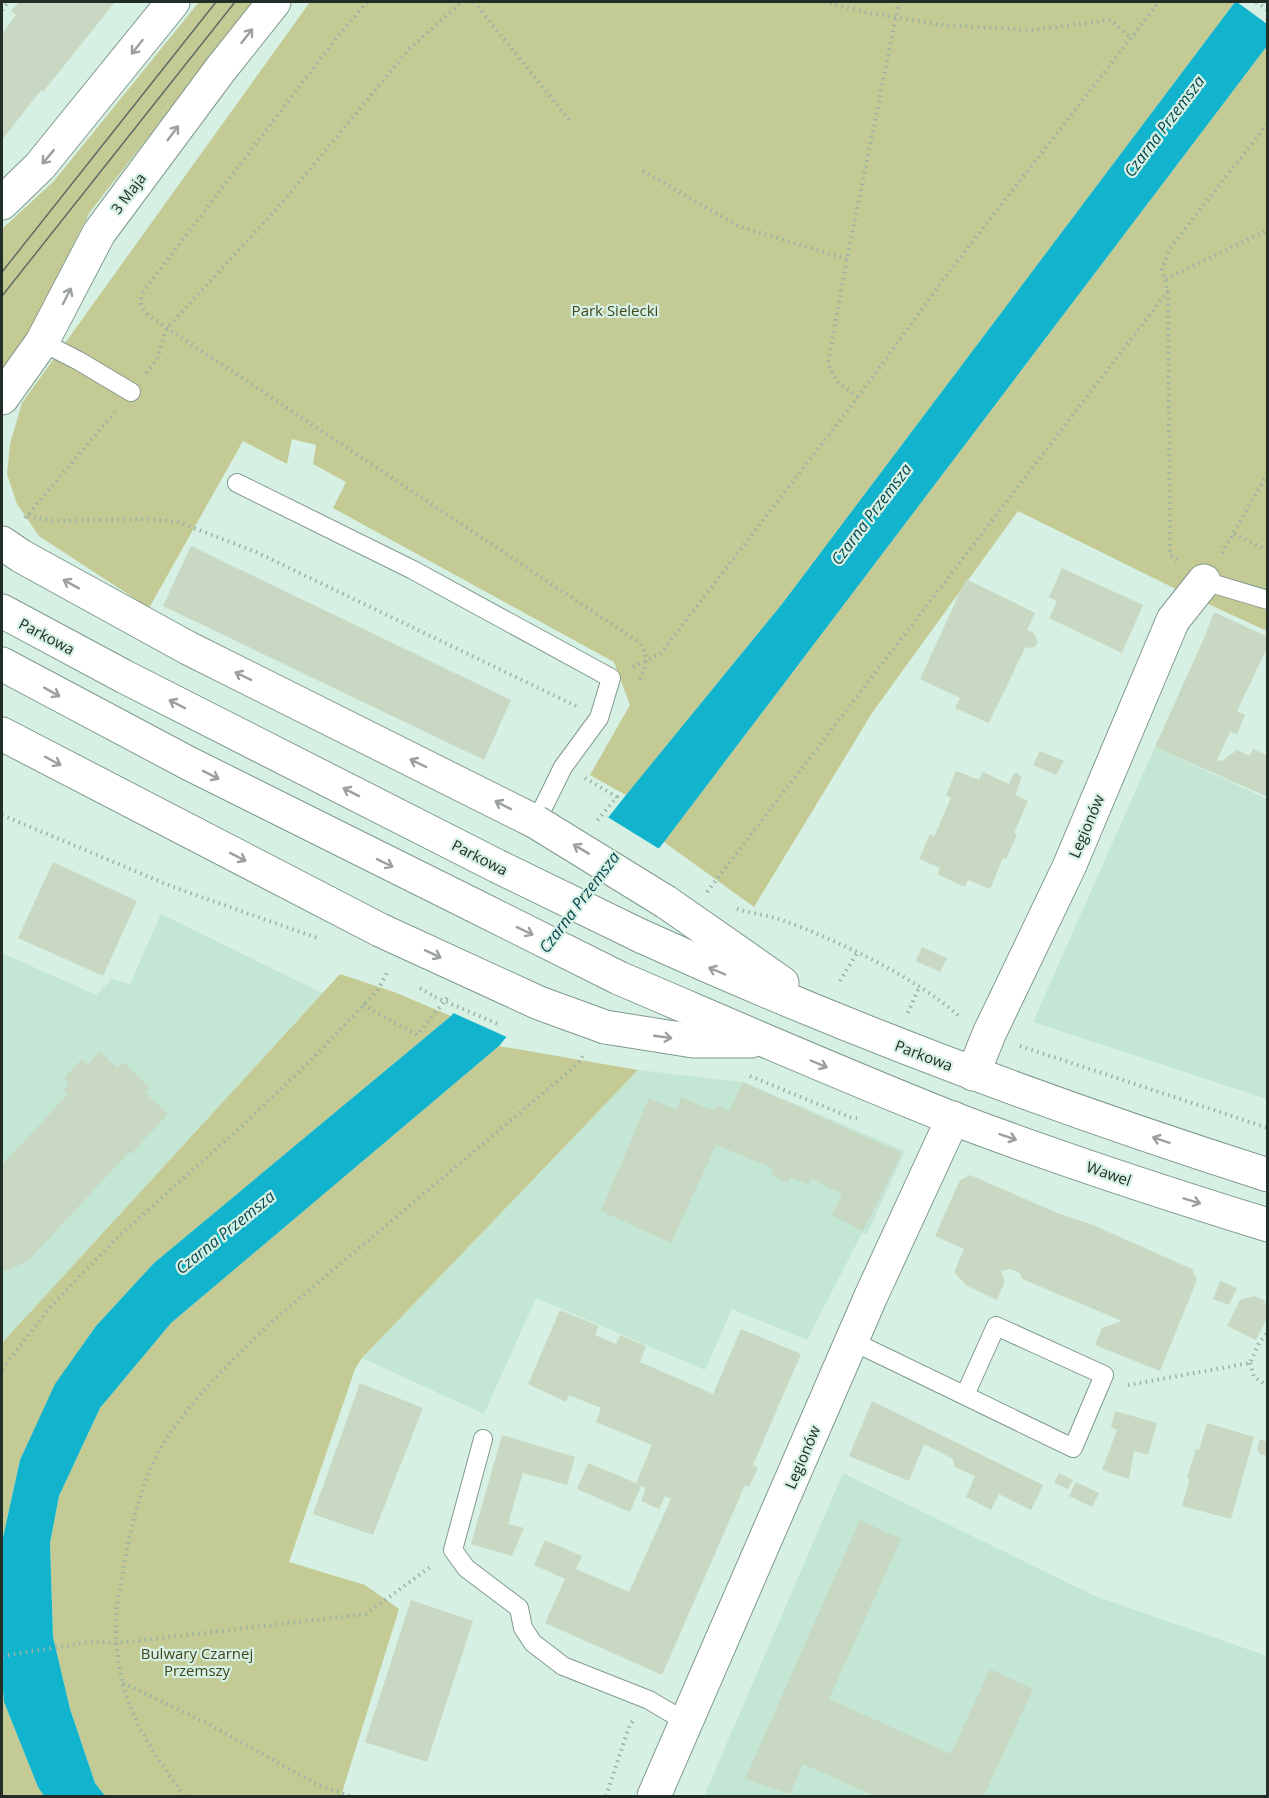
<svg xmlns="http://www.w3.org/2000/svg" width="1269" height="1798" font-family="'Open Sans',sans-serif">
<rect width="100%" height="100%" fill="#d6f1e3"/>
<g fill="#c4e6d4">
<polygon points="1155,747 1267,799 1267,1099 1033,1022"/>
<polygon points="161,914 322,993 2,1343 2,953 96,995 112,979 130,984"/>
<polygon points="638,1070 743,1082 905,1151 867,1234 862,1233 807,1340 732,1309 705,1370 536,1298 484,1414 362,1358"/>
<polygon points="843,1473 1095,1596 1267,1656 1267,1796 704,1796"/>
</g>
<g fill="#c4ca93">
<polygon points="199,2 253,2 90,212 27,334 2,372 2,229 54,181"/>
<polygon points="310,2 1235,2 782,604 626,795 590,775 630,705 614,662 333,508 346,482 313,464 316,445 292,439 287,464 243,441 149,608 39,536 17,504 7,474 10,444 22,403"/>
<polygon points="1267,46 1267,631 1182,592 1018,511 872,713 754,907 664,842"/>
<polygon points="340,974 394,992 451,1016 154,1263 96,1326 55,1385 20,1460 2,1542 2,1343"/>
<polygon points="499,1046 638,1070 362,1358 355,1369 289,1562 365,1585 399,1609 341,1796 105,1796 95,1783 70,1709 53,1637 50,1543 59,1496 100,1408 171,1323"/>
<polygon points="2,1677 4,1702 38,1787 44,1796 2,1796"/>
</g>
<polygon fill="#11b3cd" points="1235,2 1267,2 1267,46 664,842 499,1046 171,1323 100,1408 59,1496 50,1543 53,1637 70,1709 95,1783 105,1796 44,1796 38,1787 4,1702 2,1677 2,1542 20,1460 55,1384 96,1326 154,1263 451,1016 626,795 782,604"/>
<g fill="#d6f1e3">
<polygon points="1237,2 1267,2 1267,24"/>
<polygon points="606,816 661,850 509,1038 451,1012"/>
</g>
<g fill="#c8d8c3">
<polygon points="19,2 115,2 43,92 41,90 2,140 2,34 16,15 11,11"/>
<polygon points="191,546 511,700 484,760 163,606"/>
<polygon points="1062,568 1143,605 1122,653 1049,618 1057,601 1049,597"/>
<polygon points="966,579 1035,613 1027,630 1034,633 1038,642 1035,647 1025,648 989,723 955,708 960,698 920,679"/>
<polygon points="1214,612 1268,637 1268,646 1237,711 1245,715 1237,734 1230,732 1217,760 1222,761 1237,750 1250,756 1253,749 1268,756 1268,797 1155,747 1204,638"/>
<polygon points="1040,751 1064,761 1056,775 1033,765"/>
<polygon points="956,771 979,780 983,772 1009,784 1013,775 1016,773 1022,777 1015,795 1028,801 1014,833 1017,835 1006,859 1003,858 990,889 968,880 965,887 937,874 940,868 919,859 930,834 934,837 951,798 946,795"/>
<polygon points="53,862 137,901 103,976 18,938"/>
<polygon points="922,947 947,958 940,972 916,961"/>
<polygon points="100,1051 117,1068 123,1062 150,1088 145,1093 168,1114 131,1154 129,1152 29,1260 10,1270 2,1271 2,1165 68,1094 64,1090 69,1083 64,1078 82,1059 88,1064"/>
<polygon points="743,1082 902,1153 863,1231 832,1215 842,1194 811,1179 809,1185 790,1177 788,1183 771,1175 774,1169 716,1145 671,1243 601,1211 649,1098 676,1110 681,1097 709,1109 714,1109 718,1105 729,1111"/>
<polygon points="970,1175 1060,1214 1093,1225 1192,1269 1197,1280 1160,1371 1095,1345 1102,1328 1122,1321 1022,1279 1020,1273 1010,1269 1001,1271 1005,1281 997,1300 967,1286 954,1272 964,1249 935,1236 960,1180"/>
<polygon points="1220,1281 1237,1288 1229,1305 1213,1299"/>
<polygon points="1254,1296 1264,1300 1268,1311 1268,1316 1256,1340 1227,1326 1240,1300"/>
<polygon points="560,1310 599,1326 595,1335 616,1344 620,1335 646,1346 640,1362 713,1394 741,1329 801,1354 753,1465 758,1468 749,1487 745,1485 662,1675 545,1623 565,1579 534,1565 545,1540 582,1556 576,1569 629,1592 671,1499 665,1496 659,1509 641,1501 646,1488 641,1486 630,1512 577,1489 588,1463 636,1483 652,1445 596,1422 601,1408 569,1395 566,1402 528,1384"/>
<polygon points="360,1383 423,1408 373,1535 313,1514"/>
<polygon points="872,1401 1043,1485 1031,1510 999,1494 991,1510 966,1497 975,1476 955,1467 953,1459 924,1444 909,1481 849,1456"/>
<polygon points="1115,1411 1157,1423 1148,1455 1134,1451 1129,1479 1102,1470 1117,1430 1111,1427"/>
<polygon points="1207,1423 1254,1437 1231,1519 1182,1506 1190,1479 1187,1478 1196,1449 1199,1450"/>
<polygon points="502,1435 575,1457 567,1485 523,1473 508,1524 524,1528 512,1556 471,1544"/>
<polygon points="1260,1439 1268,1442 1268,1456 1260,1454 1257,1449"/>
<polygon points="1059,1473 1073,1480 1068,1489 1054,1483"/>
<polygon points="1076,1482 1099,1493 1092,1507 1069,1496"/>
<polygon points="860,1520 901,1539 829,1699 951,1754 990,1669 1033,1689 984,1796 875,1796 803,1764 790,1794 745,1779"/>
<polygon points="411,1600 473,1621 427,1762 365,1742"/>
</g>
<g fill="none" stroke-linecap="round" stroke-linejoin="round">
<g stroke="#819a8d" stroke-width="20">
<g id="service">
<polyline points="42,342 79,361 131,392"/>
<polyline points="237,483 413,570 611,678 599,718 563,767 536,822"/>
<polyline points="1204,581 1268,600"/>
<polyline points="852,1341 1073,1448 1104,1375 996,1326 965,1395"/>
<polyline points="483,1439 453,1550 466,1568 519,1608 523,1628 533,1643 563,1666 649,1700 686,1722"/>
</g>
</g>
<g stroke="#819a8d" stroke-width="35">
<g id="minor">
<polyline points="973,1074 989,1034 1069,867 1173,620 1204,581"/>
<polyline points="654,1796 871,1296 953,1118"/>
</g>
</g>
<g stroke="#819a8d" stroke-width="35">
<g id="tertiary">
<polyline points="2,543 21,556 188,648 536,822"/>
<polyline points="2,611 125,677 497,866"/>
<polyline points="2,664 188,763 473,905"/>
<polyline points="2,734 380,930"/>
<polyline points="666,902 782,983"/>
<path d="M 641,936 C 845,1029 1055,1107 1268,1175"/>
<path d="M 619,978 C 729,1025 838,1073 949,1117 C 1054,1157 1161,1192 1268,1225"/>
<polyline points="605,1027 693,1041 751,1041"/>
</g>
</g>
<g stroke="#819a8d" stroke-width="35">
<g id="secondary">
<polyline points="2,203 40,166 173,2"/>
<polyline points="2,398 42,342 99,233 220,70 274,2"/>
</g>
</g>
<g stroke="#9cb2a6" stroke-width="4" stroke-dasharray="1.5 4.5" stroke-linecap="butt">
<path d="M 367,2 L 338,36 L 145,289 C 132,309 152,317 167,328 L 637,641 C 651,654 646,669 638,683"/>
<polyline points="474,2 571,122"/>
<polyline points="824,2 865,12 942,25 1032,30 1111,20 1131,38"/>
<polyline points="1256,2 1268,10"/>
<polyline points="2,10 8,2"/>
<polyline points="643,171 738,226 847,259"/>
<polyline points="1166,279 1268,230"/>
<polyline points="146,373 156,361 167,328 282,203 410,48 462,2"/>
<polyline points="858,397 837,382 828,363 847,259 899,2"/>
<polyline points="28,516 54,521 147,519 178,522 256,552 576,706"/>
<polyline points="25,518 115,412"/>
<polyline points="1234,534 1267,550"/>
<polyline points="1222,553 1268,473"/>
<polyline points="1177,560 1170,555 1168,291 1162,269 1170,248 1268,123"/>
<polyline points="633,667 660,654 858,397 952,268 1159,2"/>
<polyline points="585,778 617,797 596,822"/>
<polyline points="2,815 173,887 317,938"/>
<polyline points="707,892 1168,291"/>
<path d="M 737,909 C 751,913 767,915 782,920 C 837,940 917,978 960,1017"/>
<polyline points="840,981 857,953"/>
<polyline points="420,988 435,997"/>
<polyline points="363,1005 417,1035 448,997"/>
<polyline points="908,1013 919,987"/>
<polyline points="1020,1046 1268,1128"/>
<polyline points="750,1076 852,1118 857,1118"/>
<polyline points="1250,1363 1254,1377 1268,1386"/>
<polyline points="2,1369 51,1306 119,1236 243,1125 310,1061 377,991 388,971"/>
<polyline points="1128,1385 1250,1363 1259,1343 1268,1332"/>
<polyline points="2,1656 90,1642 117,1643 366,1614 433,1565"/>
<polyline points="123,1683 207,1723 316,1784 350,1796"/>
<path d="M 184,1796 C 164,1767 141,1737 129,1703 C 119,1677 116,1650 116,1623 C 116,1607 119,1592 122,1578 C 130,1528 142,1474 171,1432 C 199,1391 239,1354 275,1319 L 573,1068 L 580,1061 L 584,1053"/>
<polyline points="606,1796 630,1724 634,1720"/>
</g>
<use href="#service" stroke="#fff" stroke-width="18"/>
<use href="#minor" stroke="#fff" stroke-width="33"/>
<use href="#tertiary" stroke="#fff" stroke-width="33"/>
<use href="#secondary" stroke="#fff" stroke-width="33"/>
<g stroke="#5d6d65" stroke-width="1.5">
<polyline points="2,272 216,2"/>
<polyline points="2,296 235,2"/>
</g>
<g stroke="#819a8d" stroke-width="35" stroke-linecap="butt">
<g id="tertiary-bridge">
<polyline points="536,822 666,902"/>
<polyline points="497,866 641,936"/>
<polyline points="473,905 619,978"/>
<polyline points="380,930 539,1003 605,1027"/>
</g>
</g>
<polyline stroke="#9cb2a6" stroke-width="4" stroke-dasharray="1.5 4.5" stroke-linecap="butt" points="435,997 498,1024"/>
<use href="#tertiary-bridge" stroke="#fff" stroke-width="33"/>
</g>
<defs><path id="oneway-shaft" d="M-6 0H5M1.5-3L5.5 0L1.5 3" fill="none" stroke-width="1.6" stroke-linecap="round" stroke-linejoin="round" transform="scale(1.5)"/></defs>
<g stroke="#9ca09e">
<use href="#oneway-shaft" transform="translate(247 36) rotate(-52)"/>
<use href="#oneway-shaft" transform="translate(137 47) rotate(128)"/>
<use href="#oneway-shaft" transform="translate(173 133) rotate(-53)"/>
<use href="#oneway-shaft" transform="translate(48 157) rotate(130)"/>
<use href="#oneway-shaft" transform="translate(67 296) rotate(-63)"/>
<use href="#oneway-shaft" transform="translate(71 584) rotate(-151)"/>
<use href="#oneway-shaft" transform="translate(243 676) rotate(-154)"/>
<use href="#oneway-shaft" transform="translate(52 692) rotate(29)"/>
<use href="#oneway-shaft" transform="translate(177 704) rotate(-153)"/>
<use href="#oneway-shaft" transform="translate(53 761) rotate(28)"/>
<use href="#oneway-shaft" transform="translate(418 763) rotate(-154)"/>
<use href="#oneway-shaft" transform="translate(211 775) rotate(27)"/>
<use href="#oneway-shaft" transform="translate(351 792) rotate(-153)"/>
<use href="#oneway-shaft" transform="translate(503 805) rotate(-153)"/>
<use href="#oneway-shaft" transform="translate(581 849) rotate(-149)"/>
<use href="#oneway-shaft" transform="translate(238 857) rotate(27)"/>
<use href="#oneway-shaft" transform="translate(385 863) rotate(26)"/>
<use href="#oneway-shaft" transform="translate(525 931) rotate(26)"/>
<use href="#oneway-shaft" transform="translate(433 954) rotate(25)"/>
<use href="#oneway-shaft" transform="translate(717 971) rotate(-157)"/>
<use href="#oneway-shaft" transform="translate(663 1037) rotate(8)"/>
<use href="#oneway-shaft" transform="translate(819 1064) rotate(23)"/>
<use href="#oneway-shaft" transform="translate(1008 1137) rotate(19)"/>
<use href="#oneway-shaft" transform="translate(1161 1140) rotate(-161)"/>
<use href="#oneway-shaft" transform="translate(1192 1201) rotate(17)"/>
</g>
<g text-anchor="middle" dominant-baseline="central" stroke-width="4.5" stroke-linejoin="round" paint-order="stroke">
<g font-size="15" fill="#222d27" stroke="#d6f1e3">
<text transform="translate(128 193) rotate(-53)">3 Maja</text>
<text transform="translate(47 636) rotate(28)">Parkowa</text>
<text transform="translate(1086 826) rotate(-67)">Legionów</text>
<text transform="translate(480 857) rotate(27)">Parkowa</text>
<text transform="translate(924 1055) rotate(21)">Parkowa</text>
<text transform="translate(1109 1173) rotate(19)">Wawel</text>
<text transform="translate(802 1457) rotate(-67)">Legionów</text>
</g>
<g font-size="15" fill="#42461d" stroke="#d6f1e3">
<text x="615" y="310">Park Sielecki</text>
<text x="197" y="1653">Bulwary Czarnej<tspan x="197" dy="17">Przemszy</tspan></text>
</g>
<g font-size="16" font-style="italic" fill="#094752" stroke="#d6f1e3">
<text transform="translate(1164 126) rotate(-53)">Czarna Przemsza</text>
<text transform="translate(871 514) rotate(-53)">Czarna Przemsza</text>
<text transform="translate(579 902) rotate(-53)">Czarna Przemsza</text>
<text transform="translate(225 1232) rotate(-39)">Czarna Przemsza</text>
</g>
</g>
<rect width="1269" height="1798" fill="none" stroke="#222d27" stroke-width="6"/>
</svg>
